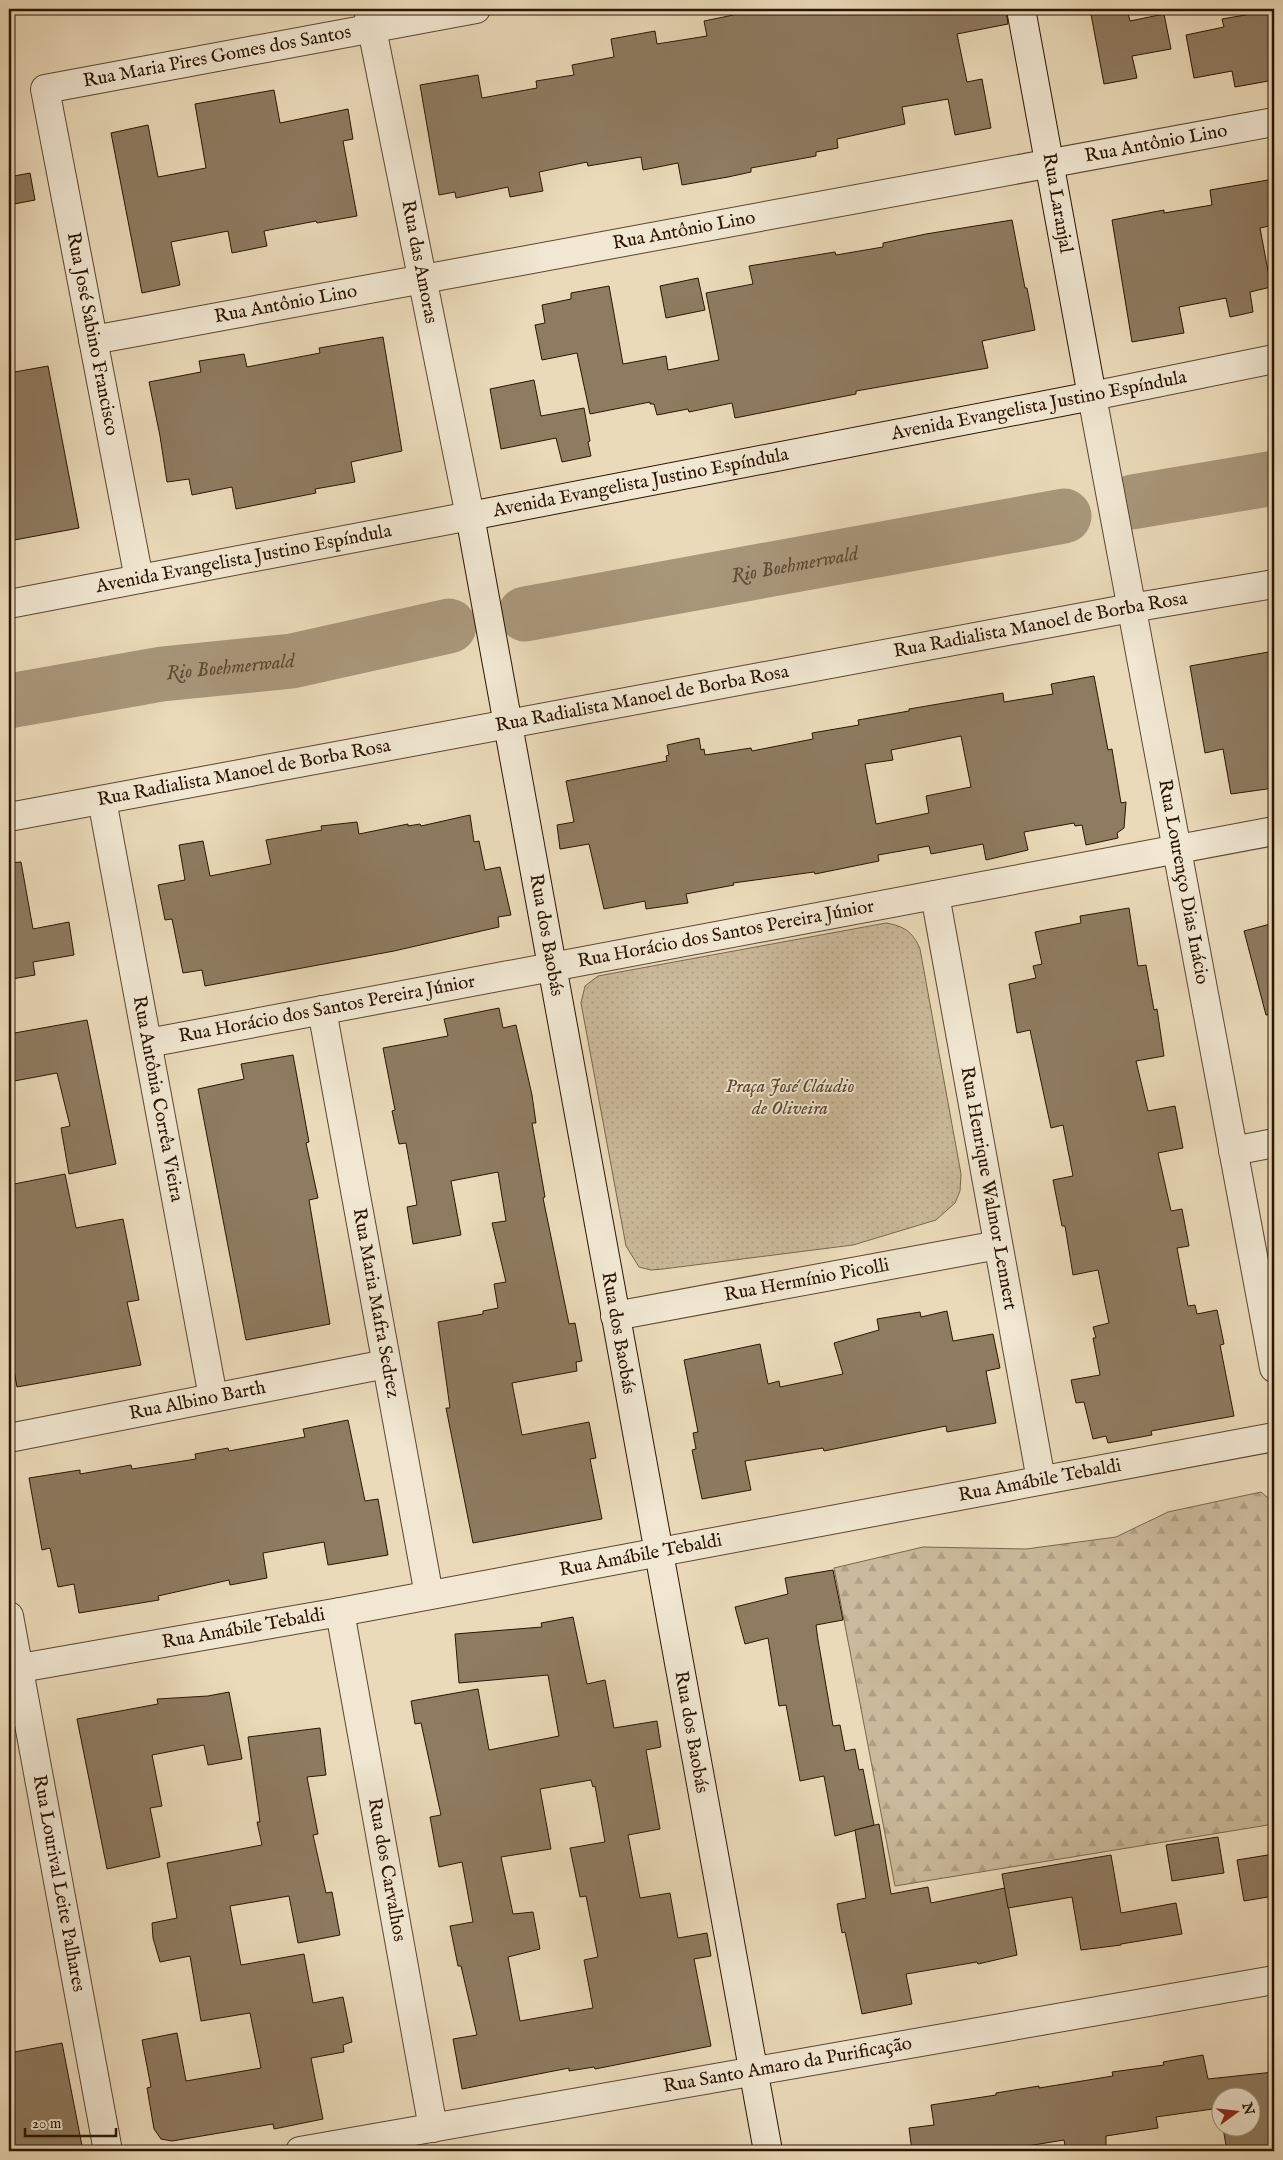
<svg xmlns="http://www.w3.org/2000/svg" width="1283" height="2160" font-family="'IM FELL English',serif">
<defs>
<pattern id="forest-firs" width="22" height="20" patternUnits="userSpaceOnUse" patternTransform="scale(1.25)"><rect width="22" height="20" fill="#cab99a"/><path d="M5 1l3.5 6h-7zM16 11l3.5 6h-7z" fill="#ae9e83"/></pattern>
<pattern id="park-dots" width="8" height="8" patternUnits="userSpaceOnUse" patternTransform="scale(1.25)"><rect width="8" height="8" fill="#cab99a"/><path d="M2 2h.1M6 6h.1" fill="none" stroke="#ae9e83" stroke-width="1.8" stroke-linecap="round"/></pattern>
</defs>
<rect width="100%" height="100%" fill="#eadab9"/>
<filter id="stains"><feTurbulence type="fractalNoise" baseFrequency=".004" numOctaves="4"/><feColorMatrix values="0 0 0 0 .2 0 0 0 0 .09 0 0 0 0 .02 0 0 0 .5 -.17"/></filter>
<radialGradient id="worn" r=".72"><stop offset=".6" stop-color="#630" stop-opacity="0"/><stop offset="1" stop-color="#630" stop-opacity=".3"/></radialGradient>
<polygon fill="url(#forest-firs)" stroke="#7a674d" points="1261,1492 1274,1503 1274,1824 895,1886 834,1568 923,1547 1026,1549 1116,1537 1168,1512"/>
<path fill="url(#park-dots)" stroke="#7a674d" d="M 886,923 C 904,926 913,932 920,949 L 961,1174 L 960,1191 L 955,1203 L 936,1220 L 853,1245 L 663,1269 L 651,1270 L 639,1267 L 626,1246 L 581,1003 L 585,986 L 598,976 Z"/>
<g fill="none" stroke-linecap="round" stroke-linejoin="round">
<g stroke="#a9977a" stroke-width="55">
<polyline points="1132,502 1274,478"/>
<path id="s1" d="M 525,614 L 1064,516"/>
<path id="s2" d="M 9,701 L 162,674 L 292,661 L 449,626"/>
</g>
</g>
<g fill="#8e7b60" stroke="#2b1500" fill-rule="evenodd">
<polygon points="748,9 878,9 879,14 907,9 1006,9 1008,24 957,34 967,82 982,79 991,128 955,135 948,99 902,107 905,124 837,139 838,148 816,152 816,156 751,168 751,172 728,177 682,185 678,163 643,170 641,157 588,166 587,162 539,172 543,191 510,197 508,187 456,198 455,192 439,195 420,85 478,75 482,98 537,88 536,81 574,75 572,65 614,57 611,39 655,31 657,44 707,36 704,21 748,12"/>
<polygon points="1090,9 1127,9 1130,21 1164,14 1171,49 1132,56 1137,78 1104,84"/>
<polygon points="1274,10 1274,80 1235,87 1232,71 1194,78 1186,35 1224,27 1222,19"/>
<polygon points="274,90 280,123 348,109 353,139 343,141 357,216 317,223 316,221 264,231 267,246 232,253 228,231 171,242 180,285 142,293 111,133 148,125 158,177 206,168 195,104"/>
<polygon points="30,173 35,200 9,205 9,177"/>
<polygon points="1274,179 1274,225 1260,228 1271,287 1250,292 1253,312 1230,317 1226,298 1179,307 1184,333 1132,342 1112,220 1164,210 1164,213 1212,205 1210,190"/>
<polygon points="1012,220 1025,288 1027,288 1035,330 982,341 988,368 856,391 856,394 735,418 732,403 689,412 688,409 657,415 654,404 650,404 650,402 590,414 577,353 542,360 535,325 545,323 542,305 571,299 571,293 609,286 623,364 666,356 668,370 719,360 706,293 753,284 749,266 835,252 836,255 883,247 883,243 926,234"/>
<polygon points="698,278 705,310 666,318 660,286"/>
<polygon points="383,337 402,451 351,462 355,482 315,489 316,493 236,509 232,487 192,495 189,479 167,482 160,436 149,382 201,372 199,361 244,354 247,367 320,353 319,348"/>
<polygon points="48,366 79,528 9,541 9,373"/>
<polygon points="534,380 541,416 584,408 590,441 588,442 591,456 562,462 556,438 501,449 490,389"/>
<polygon points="1274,651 1274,788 1231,794 1223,749 1205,753 1190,666"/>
<path d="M 1094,676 L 1108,750 L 1112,749 L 1121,803 L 1126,802 L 1124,828 L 1117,833 L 1118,838 L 1086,845 L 1082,825 L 1075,826 L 1074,823 L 1024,832 L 1028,850 L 986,860 L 983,844 L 931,854 L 929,846 L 878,855 L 879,861 L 815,874 L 814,872 L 733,883 L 734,885 L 686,894 L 688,903 L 646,909 L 645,901 L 604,909 L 589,844 L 560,849 L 557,825 L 574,822 L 566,781 L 667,761 L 666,756 L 669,755 L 667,745 L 699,738 L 701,750 L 704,749 L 705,755 L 751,748 L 752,751 L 813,739 L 812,733 L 859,725 L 858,720 L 909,711 L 909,709 L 1003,693 L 1004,702 L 1053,694 L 1051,684 ZM 961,736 L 971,787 L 926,796 L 929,813 L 876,824 L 865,764 L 893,760 L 891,750 Z"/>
<polygon points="470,815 474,842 479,841 485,870 500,867 511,915 498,917 499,927 394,951 205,986 202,970 183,973 172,919 165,920 158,885 185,880 179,845 203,841 210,876 271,864 266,840 322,830 321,826 357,822 359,834 408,824 408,826 420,824 421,826"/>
<polygon points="21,862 33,929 69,922 74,955 33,962 35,975 12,979 9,967 9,863"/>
<polygon points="1129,908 1138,966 1146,965 1154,1010 1157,1009 1164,1056 1136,1061 1148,1111 1175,1106 1183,1148 1158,1153 1171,1211 1182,1209 1189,1246 1177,1248 1188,1306 1195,1305 1197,1314 1217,1310 1224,1344 1220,1345 1234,1416 1151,1431 1152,1435 1108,1443 1106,1436 1093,1439 1084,1402 1076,1403 1071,1380 1100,1375 1093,1338 1096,1338 1093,1327 1109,1323 1098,1270 1073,1275 1065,1226 1062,1226 1053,1180 1073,1176 1063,1125 1051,1128 1030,1030 1017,1033 1009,984 1036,978 1033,966 1042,964 1035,932 1081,923 1080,916"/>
<polygon points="1274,923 1274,1014 1266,1015 1244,931"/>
<polygon points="499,1008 503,1028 516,1025 532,1095 536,1123 532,1123 545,1197 543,1198 569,1324 575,1323 582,1361 576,1362 577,1371 512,1383 522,1435 589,1422 596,1458 590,1459 602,1519 473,1543 446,1408 450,1408 438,1322 483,1314 483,1311 498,1308 494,1284 506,1282 492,1223 506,1221 498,1172 451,1181 461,1235 413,1244 407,1207 417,1205 406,1143 399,1144 392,1111 395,1110 383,1048 448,1036 444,1019"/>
<polygon points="87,1020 116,1164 69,1174 61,1128 70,1126 57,1073 9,1082 9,1034"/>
<polygon points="293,1055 309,1142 306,1143 318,1198 309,1200 330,1324 246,1340 198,1089 244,1079 241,1064"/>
<polygon points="65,1174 76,1228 123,1219 139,1300 127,1302 141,1365 17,1387 10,1349 12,1348 9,1327 9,1295 13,1295 9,1272 9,1185"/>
<polygon points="947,1311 953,1341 993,1334 1000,1368 986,1371 996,1423 947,1432 946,1426 824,1451 823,1448 745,1461 751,1490 702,1499 692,1450 696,1449 693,1433 698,1432 684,1360 760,1344 768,1384 779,1381 780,1387 843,1374 834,1343 879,1330 877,1319 920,1312 921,1317"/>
<polygon points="348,1420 365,1501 378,1499 388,1555 328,1565 324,1542 263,1553 267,1578 230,1585 229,1580 158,1596 159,1600 79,1613 74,1584 58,1587 50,1548 42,1550 29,1478 80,1470 80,1474 131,1465 132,1469 196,1459 195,1454 228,1448 229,1451 305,1437 303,1429"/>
<polygon points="833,1570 843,1620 816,1625 818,1640 833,1726 840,1725 845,1751 855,1749 859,1770 863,1769 874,1825 835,1836 824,1776 800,1781 786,1705 779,1706 768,1638 745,1644 735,1607 788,1594 785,1578"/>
<path d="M 573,1617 L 587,1684 L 605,1680 L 614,1728 L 657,1721 L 661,1747 L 646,1750 L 660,1829 L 628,1835 L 640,1898 L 670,1893 L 678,1938 L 707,1933 L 711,1956 L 694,1959 L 711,2046 L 595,2069 L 594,2067 L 569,2071 L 569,2068 L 462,2089 L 453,2039 L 477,2035 L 461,1966 L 458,1966 L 450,1926 L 473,1922 L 462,1862 L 439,1867 L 430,1817 L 441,1815 L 421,1723 L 415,1724 L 411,1701 L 478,1689 L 489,1750 L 559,1736 L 548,1675 L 459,1683 L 455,1634 L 542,1627 L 541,1623 ZM 591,1780 L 593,1787 L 595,1786 L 605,1842 L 570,1848 L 580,1897 L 586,1896 L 598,1957 L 584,1960 L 593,2008 L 520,2021 L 508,1957 L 540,1949 L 533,1912 L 513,1914 L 501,1857 L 551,1849 L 540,1789 Z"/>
<polygon points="229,1692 242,1759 208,1765 204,1745 152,1755 162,1806 150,1808 160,1857 107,1869 77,1719 158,1704 157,1699 208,1696"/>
<polygon points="320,1728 326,1775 307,1777 318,1834 313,1835 326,1893 332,1892 340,1935 298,1943 289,1896 230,1906 241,1965 304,1954 313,2003 343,1997 352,2042 343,2045 344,2052 311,2058 323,2119 274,2129 273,2124 172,2141 161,2139 154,2129 147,2088 151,2087 142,2040 177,2033 186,2081 261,2068 250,2013 201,2021 190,1956 160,1962 153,1938 152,1923 177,1918 167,1863 262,1845 257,1822 260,1822 248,1737"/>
<polygon points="879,1824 891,1894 928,1887 931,1903 1005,1888 1017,1955 978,1964 977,1962 906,1974 912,2004 862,2014 845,1932 842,1933 837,1904 866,1898 855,1830"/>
<polygon points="1218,1837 1224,1873 1172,1881 1166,1845"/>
<polygon points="1274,1854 1274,1896 1244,1901 1237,1860"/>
<polygon points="1111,1855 1121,1913 1176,1903 1182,1934 1121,1944 1121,1945 1081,1950 1072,1897 1008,1908 1002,1874"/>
<polygon points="62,2043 83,2151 9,2151 9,2053"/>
<polygon points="1203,2055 1208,2079 1274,2072 1274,2151 1227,2151 1223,2128 1250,2128 1250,2098 1220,2098 1220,2108 1156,2117 1158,2128 1106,2136 1106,2151 1066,2151 1064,2140 997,2151 912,2151 909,2128 934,2125 931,2105 996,2095 996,2093 1039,2086 1039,2088 1113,2076 1112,2072 1164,2065 1163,2062"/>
</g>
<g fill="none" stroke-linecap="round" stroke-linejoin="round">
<g stroke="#5b462e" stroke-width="30">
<g id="street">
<path id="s3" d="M 93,340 L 1274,122"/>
<path id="s4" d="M 1274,359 L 1092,396 L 1274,1368"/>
<path id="s5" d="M 139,579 L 45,89 L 476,9"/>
<path id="s6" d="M 9,604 L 470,516 L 368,9"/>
<path id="s7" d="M 102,800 L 213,1397"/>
<path id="s8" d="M 9,817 L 1131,608 L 1274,584"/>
<path id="s9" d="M 935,895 L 1041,1480"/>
<path id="s10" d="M 322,1010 L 429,1595"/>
<path id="s11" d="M 148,1043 L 1274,831"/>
<polyline points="1233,1151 1274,1143"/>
<path id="s12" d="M 615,1316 L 998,1245"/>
<path id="s13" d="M 9,1438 L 386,1364"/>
<path id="s14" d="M 340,1612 L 433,2128"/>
<path id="s15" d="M 9,1616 L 108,2151"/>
<path id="s16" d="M 9,1670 L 340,1612 L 1274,1437"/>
<path id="s17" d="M 300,2151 L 1274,1980"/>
</g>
</g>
<g stroke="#2b1500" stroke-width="30">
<g id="secondary">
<path id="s18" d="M 768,2151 L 470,516 L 1092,396 L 1021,9"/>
</g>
</g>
<use href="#street" stroke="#f1e7d2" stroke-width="28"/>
<use href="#secondary" stroke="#f1e7d2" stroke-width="28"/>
</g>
<g text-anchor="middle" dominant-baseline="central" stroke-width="4" stroke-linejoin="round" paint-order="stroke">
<g font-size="19" fill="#2b1500" stroke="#f1e7d2">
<text stroke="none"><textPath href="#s5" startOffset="674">Rua Maria Pires Gomes dos Santos</textPath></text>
<text stroke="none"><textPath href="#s3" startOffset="1081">Rua Antônio Lino</textPath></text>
<text transform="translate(1057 203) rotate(80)">Rua Laranjal</text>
<text stroke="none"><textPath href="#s3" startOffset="601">Rua Antônio Lino</textPath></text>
<text transform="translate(419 262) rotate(79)">Rua das Amoras</text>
<text stroke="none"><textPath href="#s3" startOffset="196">Rua Antônio Lino</textPath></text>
<text transform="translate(92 334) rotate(79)">Rua José Sabino Francisco</text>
<text transform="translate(1039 406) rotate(-11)">Avenida Evangelista Justino Espíndula</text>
<text stroke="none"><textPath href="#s18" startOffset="1836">Avenida Evangelista Justino Espíndula</textPath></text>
<text stroke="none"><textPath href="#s6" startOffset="239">Avenida Evangelista Justino Espíndula</textPath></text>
<text stroke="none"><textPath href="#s8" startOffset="1049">Rua Radialista Manoel de Borba Rosa</textPath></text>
<text stroke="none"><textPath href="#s8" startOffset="644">Rua Radialista Manoel de Borba Rosa</textPath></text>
<text stroke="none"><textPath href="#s8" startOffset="239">Rua Radialista Manoel de Borba Rosa</textPath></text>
<text stroke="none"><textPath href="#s4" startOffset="680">Rua Lourenço Dias Inácio</textPath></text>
<text stroke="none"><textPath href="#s11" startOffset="588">Rua Horácio dos Santos Pereira Júnior</textPath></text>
<text transform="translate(546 935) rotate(80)">Rua dos Baobás</text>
<text stroke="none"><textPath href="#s11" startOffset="182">Rua Horácio dos Santos Pereira Júnior</textPath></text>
<text stroke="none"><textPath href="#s7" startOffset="304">Rua Antônia Corrêa Vieira</textPath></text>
<text stroke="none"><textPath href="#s9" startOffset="298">Rua Henrique Walmor Lennert</textPath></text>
<text stroke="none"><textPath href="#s12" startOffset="195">Rua Hermínio Picolli</textPath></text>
<text stroke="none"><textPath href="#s10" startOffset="298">Rua Maria Mafra Sedrez</textPath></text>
<text transform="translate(618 1333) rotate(80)">Rua dos Baobás</text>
<text stroke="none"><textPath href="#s13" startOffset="192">Rua Albino Barth</textPath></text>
<text stroke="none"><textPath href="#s16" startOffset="1048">Rua Amábile Tebaldi</textPath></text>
<text stroke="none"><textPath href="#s16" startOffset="642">Rua Amábile Tebaldi</textPath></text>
<text stroke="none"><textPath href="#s16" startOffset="238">Rua Amábile Tebaldi</textPath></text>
<text transform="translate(691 1732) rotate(80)">Rua dos Baobás</text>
<text stroke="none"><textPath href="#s14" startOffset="262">Rua dos Carvalhos</textPath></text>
<text stroke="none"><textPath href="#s15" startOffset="272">Rua Lourival Leite Palhares</textPath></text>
<text stroke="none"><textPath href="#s17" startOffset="495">Rua Santo Amaro da Purificação</textPath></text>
</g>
<g font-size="19" font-style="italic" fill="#5b462e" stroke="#f1e7d2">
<text x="790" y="1087">Praça José Cláudio<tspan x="790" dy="22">de Oliveira</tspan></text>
</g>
<g font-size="20" font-style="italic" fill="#5d4931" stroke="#f1e7d2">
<text stroke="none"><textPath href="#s1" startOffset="274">Rio Boehmerwald</textPath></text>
<text stroke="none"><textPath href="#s2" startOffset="224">Rio Boehmerwald</textPath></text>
</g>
</g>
<rect width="1283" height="2160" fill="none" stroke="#eadab9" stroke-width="30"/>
<rect x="10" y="10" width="1263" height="2140" fill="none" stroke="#2b1500" stroke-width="2.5"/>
<rect x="15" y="15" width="1253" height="2130" fill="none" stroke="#2b1500"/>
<g transform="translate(1236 2112) rotate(75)"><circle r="24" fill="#f1e7d2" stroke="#a2937e"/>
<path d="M0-4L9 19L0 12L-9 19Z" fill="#8f2418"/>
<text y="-8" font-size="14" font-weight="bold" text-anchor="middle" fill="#2b1500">N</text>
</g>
<path d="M25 2128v8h91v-8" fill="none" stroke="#2b1500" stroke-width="2.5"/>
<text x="32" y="2128" font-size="15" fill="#2b1500" stroke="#f1e7d2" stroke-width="4" paint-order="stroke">20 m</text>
<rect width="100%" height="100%" filter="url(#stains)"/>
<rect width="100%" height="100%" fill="url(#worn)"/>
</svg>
